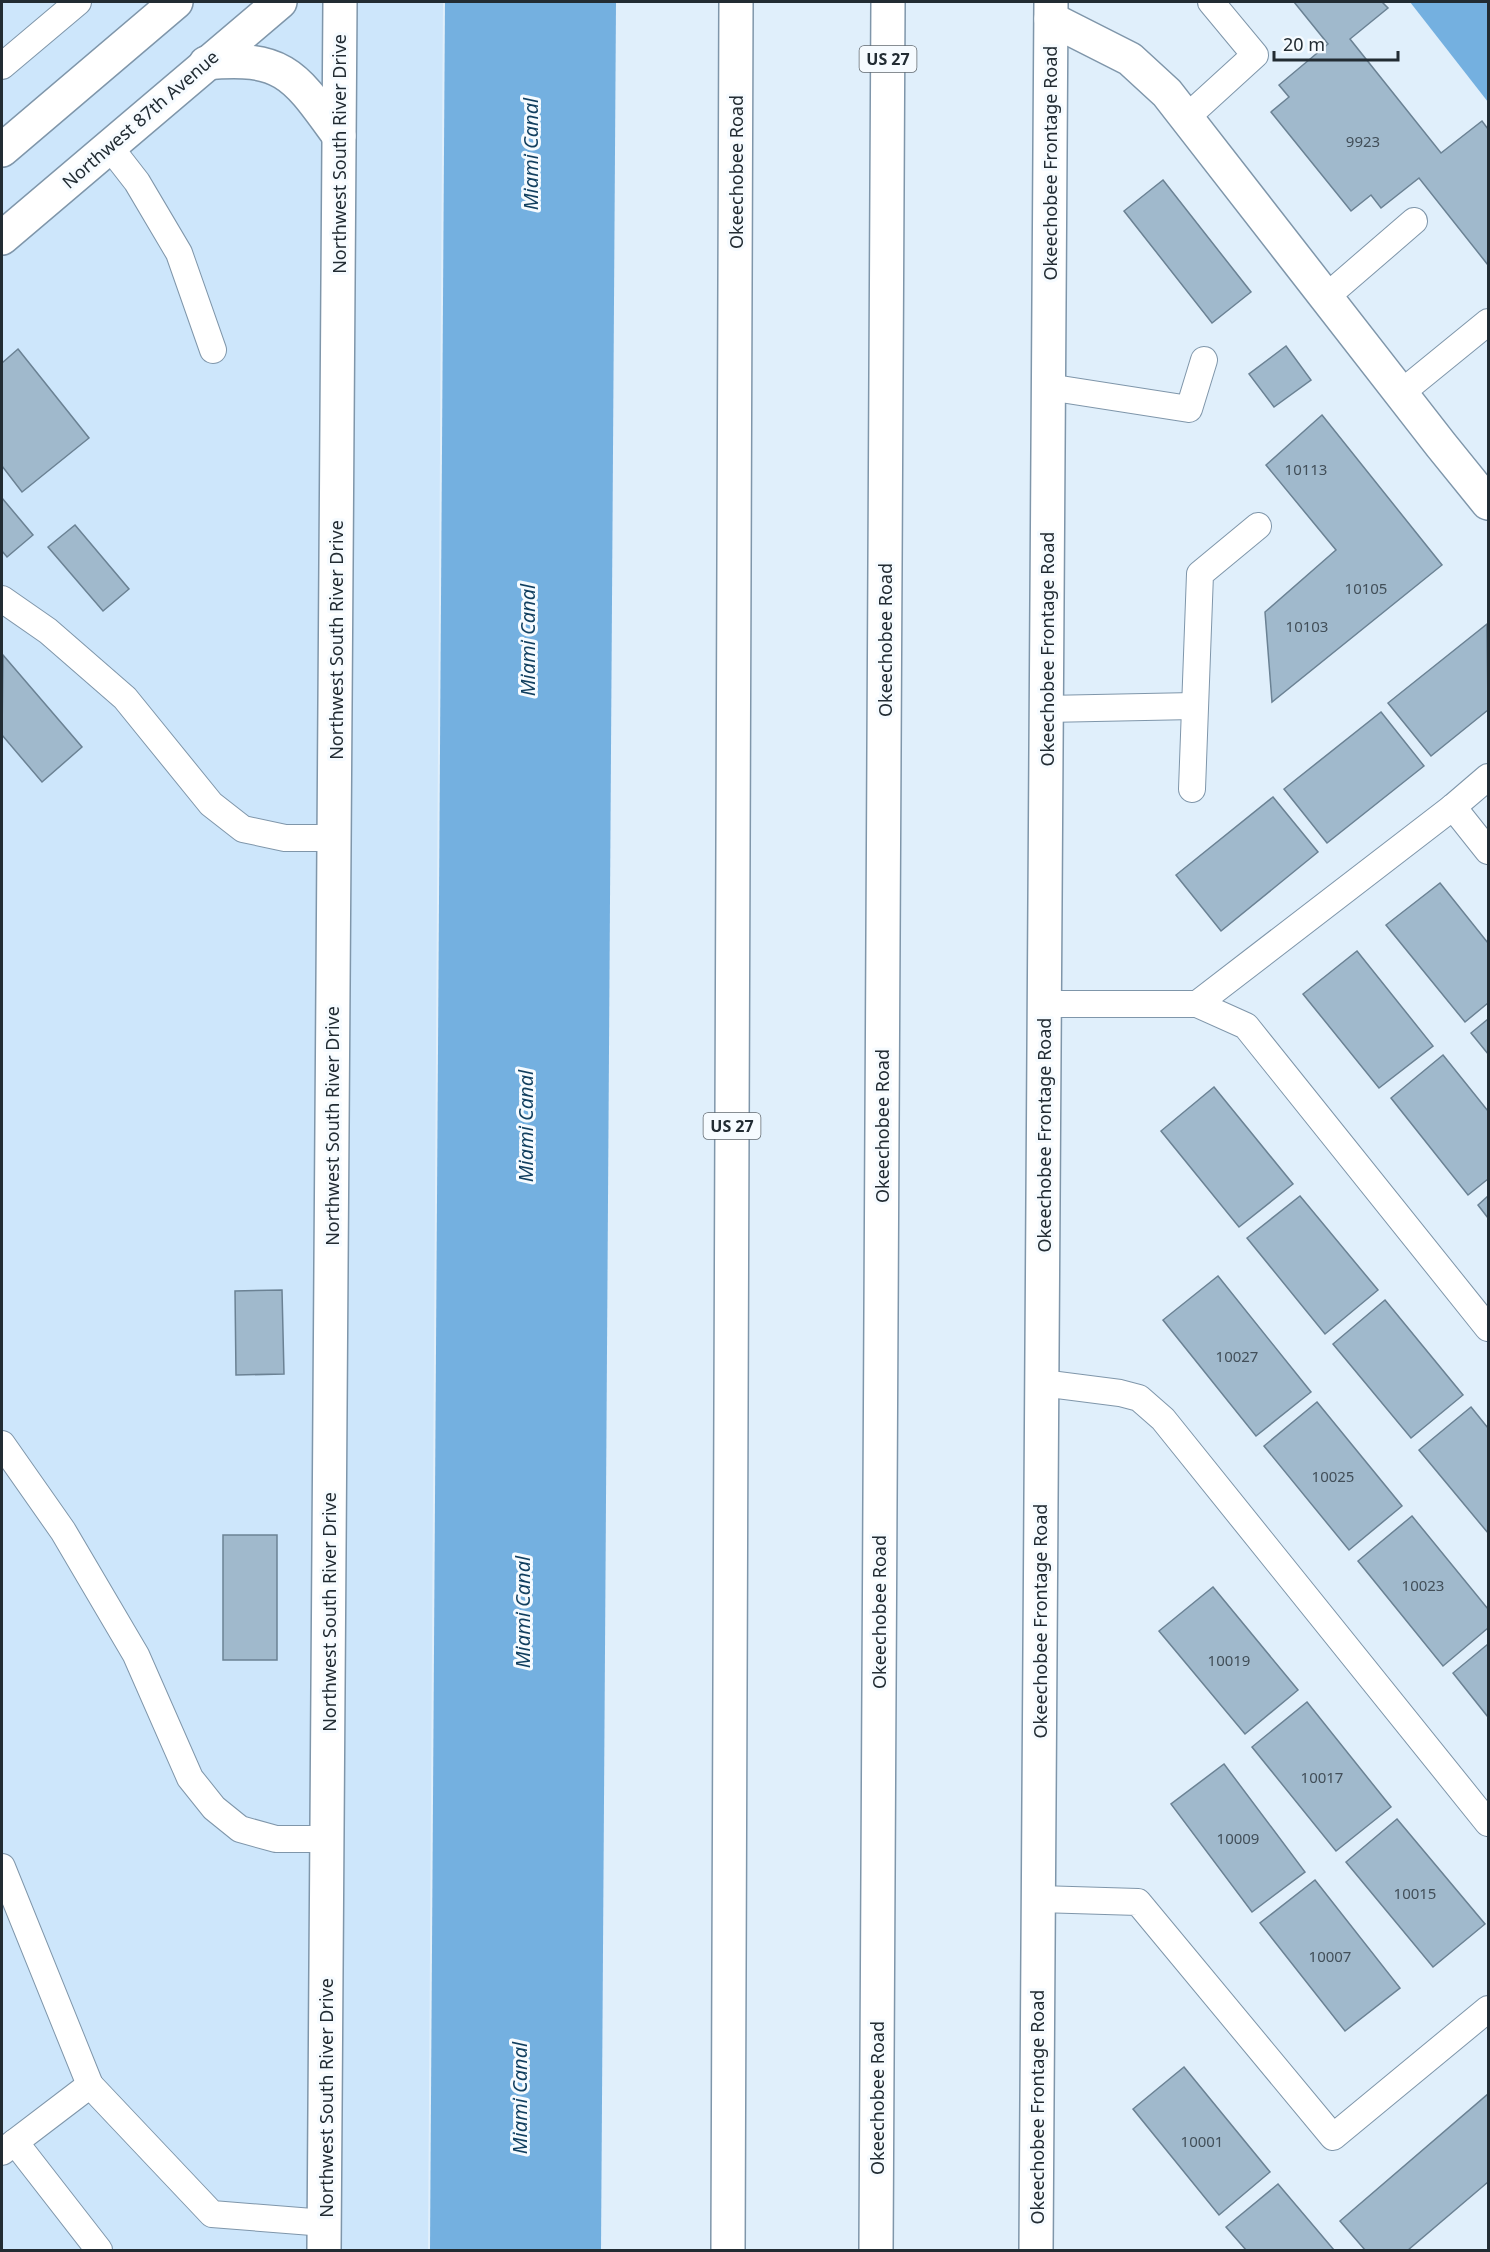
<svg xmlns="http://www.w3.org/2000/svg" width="1490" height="2252" font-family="'Noto Sans',sans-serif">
<rect width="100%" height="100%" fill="#e0effb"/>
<polygon fill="#cde6fb" points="2,2 443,2 428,2250 2,2250"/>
<g fill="#74b0e0">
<polygon points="445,2 616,2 601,2250 430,2250"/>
<polygon points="1410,2 1488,2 1488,102"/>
</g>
<g fill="#a0b9cc" stroke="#6b8294" stroke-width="1.5">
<polygon points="1294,2 1382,2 1388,8 1350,39 1441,153 1482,121 1488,129 1488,265 1419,178 1381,208 1371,195 1351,211 1271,112 1289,97 1279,85 1328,44"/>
<polygon points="1163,180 1251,292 1212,323 1124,211"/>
<polygon points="1286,346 1311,380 1274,407 1249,374"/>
<polygon points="18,349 89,438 22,492 2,466 2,363"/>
<polygon points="1322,415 1442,565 1272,702 1265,612 1336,550 1266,465"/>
<polygon points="2,498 33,535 7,557 2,551"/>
<polygon points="75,525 129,589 103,611 48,547"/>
<polygon points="1487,624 1488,710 1431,756 1388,703"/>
<polygon points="3,655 82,747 42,782 2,735"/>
<polygon points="1381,712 1424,766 1327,843 1284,789"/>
<polygon points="1273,797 1318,852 1221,931 1176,875"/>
<polygon points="1440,883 1488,943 1488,1003 1465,1022 1386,925"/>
<polygon points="1357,951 1433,1046 1379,1088 1303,994"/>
<polygon points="1488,1019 1488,1054 1471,1033"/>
<polygon points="1443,1055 1488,1111 1488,1179 1468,1195 1391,1098"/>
<polygon points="1214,1087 1293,1184 1239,1227 1161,1131"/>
<polygon points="1300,1196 1378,1290 1325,1334 1247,1238"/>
<polygon points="1488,1196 1488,1218 1478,1205"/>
<polygon points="1218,1276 1311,1392 1256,1436 1163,1320"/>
<polygon points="282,1290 284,1374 236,1375 235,1291"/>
<polygon points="1385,1300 1463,1395 1411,1438 1333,1344"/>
<polygon points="1317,1402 1402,1506 1349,1550 1264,1446"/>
<polygon points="1471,1407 1488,1428 1488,1533 1419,1450"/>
<polygon points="1412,1516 1488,1609 1488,1628 1443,1666 1358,1561"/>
<rect x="223" y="1535" width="54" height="125"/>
<polygon points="1213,1587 1298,1690 1245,1734 1159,1631"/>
<polygon points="1488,1644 1488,1717 1453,1673"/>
<polygon points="1307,1702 1391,1807 1336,1851 1252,1747"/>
<polygon points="1224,1764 1305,1872 1252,1912 1171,1804"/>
<polygon points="1397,1819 1485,1924 1433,1967 1346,1862"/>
<polygon points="1315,1880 1400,1988 1345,2031 1260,1923"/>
<polygon points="1184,2067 1270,2172 1219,2215 1133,2109"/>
<polygon points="1488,2094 1488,2182 1408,2250 1365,2250 1340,2221"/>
<polygon points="1278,2184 1334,2250 1246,2250 1226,2227"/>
</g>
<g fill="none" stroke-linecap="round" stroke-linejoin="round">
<g stroke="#7f96aa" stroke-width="28">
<g id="lane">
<polyline points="2,66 78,2"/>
<polyline points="1187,117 1255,55 1211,2"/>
<polyline points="109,146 137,182 179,253 213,350"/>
<polyline points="1326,297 1414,221"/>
<polyline points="1048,387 1189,409 1204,360"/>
<polyline points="1401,393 1488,322"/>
<polyline points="2,599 48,631 125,698 211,804 243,829 285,838 335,838"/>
<polyline points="1046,709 1194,706"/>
<polyline points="1192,789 1200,574 1258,526"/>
<polyline points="1453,807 1488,851"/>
<polyline points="1044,1004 1197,1004 1453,807 1488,777"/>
<polyline points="1197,1004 1246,1026 1488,1328"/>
<polyline points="1042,1383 1120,1393 1139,1398 1163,1419 1488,1823"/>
<polyline points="2,1444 63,1531 136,1655 190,1778 214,1808 240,1829 276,1839 327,1839"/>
<polyline points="2,1867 90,2085"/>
<polyline points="1039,1899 1138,1902 1333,2137 1488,2009"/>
<polyline points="15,2142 99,2250"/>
<polyline points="2,2152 90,2085 212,2214 325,2223"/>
</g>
</g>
<g stroke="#7f96aa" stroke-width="36">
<polyline id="street" points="1051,19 1130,59 1167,93 1441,445 1488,503"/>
</g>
<g stroke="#7f96aa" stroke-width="36">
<g id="secondary">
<path d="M 206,63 C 285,55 296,77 339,136"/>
<polyline points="2,150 176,2"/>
<polyline points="2,238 280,2"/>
<polyline points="324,2250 340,2"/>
<polyline points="1036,2250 1051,2"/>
</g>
</g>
<g stroke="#7f96aa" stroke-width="36">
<g id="highway">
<polyline points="728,2250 736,2"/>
<polyline points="876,2250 888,2"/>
</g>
</g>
<use href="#lane" stroke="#fff" stroke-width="26"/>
<use href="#street" stroke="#fff" stroke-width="33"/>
<use href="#secondary" stroke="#fff" stroke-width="33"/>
<use href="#highway" stroke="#fff" stroke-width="33"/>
</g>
<g text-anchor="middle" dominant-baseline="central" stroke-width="6" stroke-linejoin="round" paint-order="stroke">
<g font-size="15" fill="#424f59">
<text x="1363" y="141">9923</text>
<text x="1306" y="469">10113</text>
<text x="1366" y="588">10105</text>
<text x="1307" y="626">10103</text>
<text x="1237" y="1356">10027</text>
<text x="1333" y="1476">10025</text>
<text x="1423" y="1585">10023</text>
<text x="1229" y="1660">10019</text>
<text x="1322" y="1777">10017</text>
<text x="1238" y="1838">10009</text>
<text x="1415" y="1893">10015</text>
<text x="1330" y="1956">10007</text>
<text x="1202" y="2141">10001</text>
</g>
<g fill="#f6fbff" stroke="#626a70" stroke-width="1.5">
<rect x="859.5" y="46" width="57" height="26" rx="4.5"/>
<rect x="703.5" y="1113" width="57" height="26" rx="4.5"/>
</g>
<g font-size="16" font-weight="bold" fill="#222c33">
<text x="888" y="59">US 27</text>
<text x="732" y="1126">US 27</text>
</g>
<g font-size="18" fill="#222c33" stroke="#f6fbff">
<text transform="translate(140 119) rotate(-41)">Northwest 87th Avenue</text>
<text transform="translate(339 154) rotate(-90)">Northwest South River Drive</text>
<text transform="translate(1050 163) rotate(-90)">Okeechobee Frontage Road</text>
<text transform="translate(736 172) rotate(-90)">Okeechobee Road</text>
<text transform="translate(336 640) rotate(-90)">Northwest South River Drive</text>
<text transform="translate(885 640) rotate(-90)">Okeechobee Road</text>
<text transform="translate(1047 649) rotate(-90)">Okeechobee Frontage Road</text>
<text transform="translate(332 1126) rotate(-90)">Northwest South River Drive</text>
<text transform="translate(882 1126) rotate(-90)">Okeechobee Road</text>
<text transform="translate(1044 1135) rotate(-90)">Okeechobee Frontage Road</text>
<text transform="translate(329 1612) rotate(-90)">Northwest South River Drive</text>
<text transform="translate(879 1612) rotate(-90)">Okeechobee Road</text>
<text transform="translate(1040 1621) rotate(-90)">Okeechobee Frontage Road</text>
<text transform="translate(326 2098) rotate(-90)">Northwest South River Drive</text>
<text transform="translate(877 2098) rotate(-90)">Okeechobee Road</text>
<text transform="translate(1037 2107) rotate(-90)">Okeechobee Frontage Road</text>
</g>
<g font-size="20" font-style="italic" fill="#113f5f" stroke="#f6fbff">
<text transform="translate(530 154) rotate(-90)">Miami Canal</text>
<text transform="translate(527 640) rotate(-90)">Miami Canal</text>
<text transform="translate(525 1126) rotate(-90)">Miami Canal</text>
<text transform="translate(522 1612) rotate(-90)">Miami Canal</text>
<text transform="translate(519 2098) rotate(-90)">Miami Canal</text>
</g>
</g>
<rect width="1490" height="2252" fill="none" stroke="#222c33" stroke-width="6"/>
<path d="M1274 51v9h124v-9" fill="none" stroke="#222c33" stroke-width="3"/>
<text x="1283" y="51" font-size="18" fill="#222c33" stroke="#f6fbff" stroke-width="4.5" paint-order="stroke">20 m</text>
</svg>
